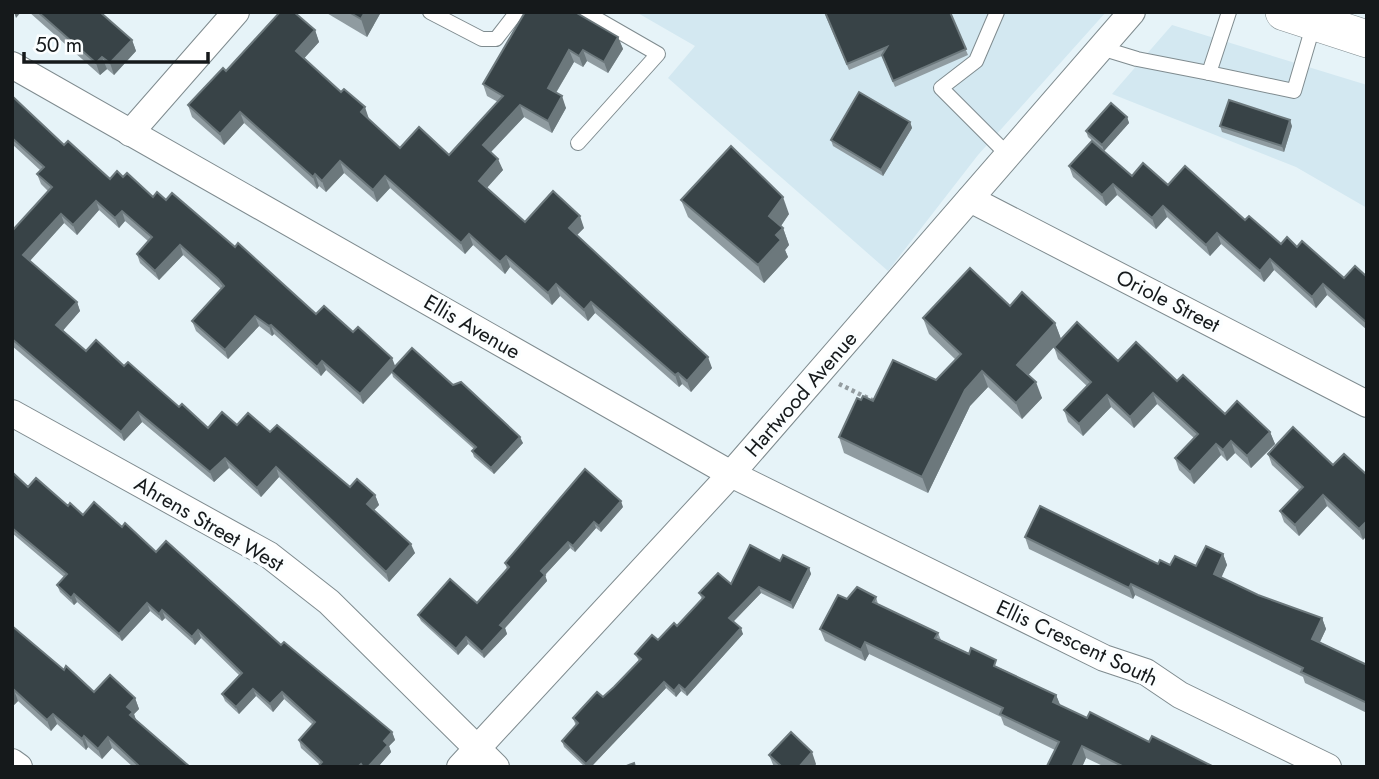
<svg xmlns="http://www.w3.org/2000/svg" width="1379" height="779" font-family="Jost,sans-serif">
<rect width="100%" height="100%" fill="#e6f3f8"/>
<g fill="#d3e8f1">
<polygon points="636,12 1106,12 978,155 888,271 668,78 695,46"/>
<polygon points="1172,25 1367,85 1367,208 1296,167 1112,94"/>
</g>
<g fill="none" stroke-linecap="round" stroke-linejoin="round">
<g stroke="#7f8b8f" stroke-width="16">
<g id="service">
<polyline points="430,12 482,39 496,39 517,12"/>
<polyline points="997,12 976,61 941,88 1008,155"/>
<polyline points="1229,12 1209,73 1294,91 1314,23"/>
<polyline points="1101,48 1137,59 1209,73"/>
<polyline points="578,143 658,54 585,12"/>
</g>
</g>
<g stroke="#7f8b8f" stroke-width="28">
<g id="minor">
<polyline points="12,65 731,474 1104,658 1146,672 1180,695 1328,767"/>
<polyline points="130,133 236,12"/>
<polyline points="970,199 1367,404"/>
<polyline points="12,413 269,555 329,602 496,767"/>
<polyline points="12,762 19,767"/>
<polyline points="460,767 731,474 1132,12"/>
</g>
</g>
<g stroke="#7f8b8f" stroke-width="38">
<polyline id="secondary" points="1284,12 1367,39"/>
</g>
<polyline stroke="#939ca0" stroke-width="4.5" stroke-dasharray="3.5 3.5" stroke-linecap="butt" points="839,384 876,402"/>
<use href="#service" stroke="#fff" stroke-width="14"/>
<use href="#minor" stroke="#fff" stroke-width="26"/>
<use href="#secondary" stroke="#fff" stroke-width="37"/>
</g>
<g fill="#8f9ba0">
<polygon points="29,12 100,12 132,40 136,51 114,75 107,69 100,75"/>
<polygon points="325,12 381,12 367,37"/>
<polygon points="525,12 618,37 623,49 608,73 587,61 583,67 574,62 556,93 566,108 552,133 524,117 491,152 503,170 487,188 525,222 584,228 577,235 712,368 691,392 682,384 679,387 595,313 588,321 560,296 552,305 510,267 505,274 473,245 465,254 390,188 377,202 344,173 326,192 319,186 317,189 244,123 224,145 192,117 188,105 226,71 315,30 319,42 304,58 369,119 400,148 449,155 498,102 487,96 483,84"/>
<polygon points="824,12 950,12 968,55 895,87 882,56 849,70"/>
<polygon points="12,96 64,145 110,179 123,177 153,197 166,200 235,247 316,314 353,332 395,366 453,385 523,443 494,474 474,457 472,451 474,449 393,377 392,373 363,404 326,370 321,376 274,334 272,336 259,326 228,359 196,331 192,321 221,289 183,255 159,280 140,263 137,254 148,241 125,221 119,228 99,210 77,235 64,223 30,261 77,302 80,311 63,330 86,351 124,366 208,428 237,425 270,432 350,487 375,495 379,505 374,510 415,553 389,582 279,477 261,497 229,468 214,482 142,422 124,441 12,346 12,231 48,191 41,184 37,174 41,171 12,144"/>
<polygon points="1127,117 1129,123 1104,151 1088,137 1086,131"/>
<polygon points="910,122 912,128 883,176 833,146 831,140"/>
<polygon points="1220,126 1292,126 1284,152 1222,132"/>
<polygon points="1069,166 1132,176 1168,185 1245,220 1281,244 1297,247 1344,278 1367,277 1367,330 1327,295 1316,308 1274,270 1264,282 1221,244 1210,256 1167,217 1156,229 1117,195 1106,206 1073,177"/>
<polygon points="681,200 789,214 781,226 783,228 789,245 785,250 788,257 764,283 688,217"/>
<polygon points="1010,306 1055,323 1061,339 1177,381 1225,414 1270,432 1275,444 1251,468 1235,453 1227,461 1221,455 1194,484 1179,470 1175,458 1194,438 1157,404 1134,428 1111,407 1083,436 1068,422 1064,410 1087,386 1058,359 1054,347 1028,375 1042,398 1022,419 988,387 970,406 928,493 844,453 839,437 861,400 873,401 936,380 956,360 929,334 923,318"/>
<polygon points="1268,454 1333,465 1344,454 1363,540 1327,506 1299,536 1284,522 1280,511 1300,491 1272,465"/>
<polygon points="12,472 28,487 83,515 122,527 156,552 281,645 392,732 395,740 389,746 391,752 378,767 318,767 320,765 301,748 299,740 313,725 284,699 273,712 256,696 239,714 225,701 222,694 239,675 201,638 195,645 165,618 162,621 150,611 122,641 77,602 74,605 60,592 57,585 64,577 12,533"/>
<polygon points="623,507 601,532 596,528 575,552 570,548 545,575 547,581 505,628 507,634 484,658 468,644 458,655 421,621 418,615 477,603 507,569 505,563"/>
<polygon points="1025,537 1158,564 1170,565 1196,566 1223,554 1227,565 1221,577 1258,595 1322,618 1326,629 1320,642 1367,665 1367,713 1305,683 1303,677 1135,595 1133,599 1029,549"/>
<polygon points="780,561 809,568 811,574 793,609 761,593 733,622 743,634 687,696 681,691 676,697 666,688 591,767 585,767 564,747 562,741 576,726 573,718 603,697 614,687 639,661 635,654 658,640 677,626 702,599 699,593 731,584"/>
<polygon points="876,597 878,604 938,633 941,640 1056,695 1060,705 1087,718 1214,767 1105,767 1086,758 1082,767 1047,767 1055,750 1004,725 1001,717 869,654 865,661 825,641 820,629 847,599"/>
<polygon points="12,626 64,670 94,692 135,698 139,709 134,714 136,720 190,767 133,767 112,748 102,759 88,747 86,750 57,724 51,731 18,701 12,707"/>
<polygon points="769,755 816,764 814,767 774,767"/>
</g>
<g fill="#6c787c">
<polygon points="14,12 21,12 16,18"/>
<polygon points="365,12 381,12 367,37 361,19"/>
<polygon points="315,30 319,42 300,63 296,51"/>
<polygon points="618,37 623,49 608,73 604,62"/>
<polygon points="132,40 136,51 114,75 110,63"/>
<polygon points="569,50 574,62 552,99 548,88"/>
<polygon points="583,50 587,61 583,67 579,56"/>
<polygon points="102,57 107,69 100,75 96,63"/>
<polygon points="562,96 566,108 552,133 548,121"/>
<polygon points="520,105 524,117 487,156 483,145"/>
<polygon points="365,107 369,119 365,123 361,112"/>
<polygon points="240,112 244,123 224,145 220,134"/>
<polygon points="1127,117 1129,123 1104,151 1102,145"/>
<polygon points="1290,120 1292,126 1284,152 1282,146"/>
<polygon points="910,122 912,128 883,176 881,170"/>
<polygon points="498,159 503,170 483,192 479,181"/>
<polygon points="340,161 344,173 326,192 322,181"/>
<polygon points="315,174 319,186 317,189 313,177"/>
<polygon points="385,176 390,188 377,202 373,190"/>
<polygon points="1113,184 1117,195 1106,206 1102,195"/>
<polygon points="783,197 789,214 776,233 769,216"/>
<polygon points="96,201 99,210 77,235 73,225"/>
<polygon points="1163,206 1167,217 1156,229 1152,218"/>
<polygon points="122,211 125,221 119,228 115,218"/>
<polygon points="61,214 64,223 26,265 23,255"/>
<polygon points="580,216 584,228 573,239 569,228"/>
<polygon points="783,228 789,245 785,250 788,257 764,283 758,265 776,235"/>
<polygon points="1217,233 1221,244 1210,256 1206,245"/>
<polygon points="469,234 473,245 465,254 461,243"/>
<polygon points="180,245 183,255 159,280 155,271"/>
<polygon points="506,256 510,267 505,274 500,262"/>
<polygon points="1270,259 1274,270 1264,282 1260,271"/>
<polygon points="556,284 560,296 552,305 548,293"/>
<polygon points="1323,284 1327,295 1316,308 1312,297"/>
<polygon points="77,302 80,311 60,334 56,325"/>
<polygon points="591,302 595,313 588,321 584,310"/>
<polygon points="255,316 259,326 228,359 225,350"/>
<polygon points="1055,323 1061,339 1023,381 1017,365"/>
<polygon points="271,325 274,334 272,336 269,326"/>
<polygon points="708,357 712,368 691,392 687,381"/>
<polygon points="392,358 396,368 363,404 360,394"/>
<polygon points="322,361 326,370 321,376 317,367"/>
<polygon points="982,371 988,387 970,406 928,493 922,477 965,390"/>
<polygon points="678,373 682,384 679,387 675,375"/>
<polygon points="1036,382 1042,398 1022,419 1016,403"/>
<polygon points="1153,393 1157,404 1134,428 1130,417"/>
<polygon points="1107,395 1111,407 1083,436 1079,424"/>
<polygon points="138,412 142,422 124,441 121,432"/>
<polygon points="1270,432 1275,444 1251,468 1247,456"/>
<polygon points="520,437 523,443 494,474 491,468"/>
<polygon points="1231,441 1235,453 1227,461 1223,450"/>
<polygon points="1216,444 1221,455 1194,484 1190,472"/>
<polygon points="225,458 229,468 214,482 210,472"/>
<polygon points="276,467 279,477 261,497 257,488"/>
<polygon points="375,495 379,505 371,513 367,504"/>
<polygon points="1323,495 1327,506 1299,536 1295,525"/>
<polygon points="621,501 623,507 601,532 599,526"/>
<polygon points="1367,521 1367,536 1363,540 1359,529"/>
<polygon points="594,522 596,528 575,552 573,546"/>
<polygon points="568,542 570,548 543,577 541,571"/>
<polygon points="411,544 415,553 389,582 386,572"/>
<polygon points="1223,554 1227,565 1218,585 1214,574"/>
<polygon points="809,568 811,574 793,609 791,603"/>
<polygon points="545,575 547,581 505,628 507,634 484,658 482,652 500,625"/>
<polygon points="1131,584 1135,595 1133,599 1129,588"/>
<polygon points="759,587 761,593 731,624 729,618"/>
<polygon points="74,594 77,602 74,605 71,598"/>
<polygon points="147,603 150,611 122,641 119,634"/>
<polygon points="162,610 165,618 162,621 159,614"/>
<polygon points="1322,618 1326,629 1316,650 1312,639"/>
<polygon points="741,628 743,634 687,696 685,690"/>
<polygon points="198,630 201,638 195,645 192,637"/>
<polygon points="466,637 468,644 458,655 456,649"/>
<polygon points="865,642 869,654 865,661 861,650"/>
<polygon points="664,682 666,688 591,767 587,767 586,764"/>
<polygon points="679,685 681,691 676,697 674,691"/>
<polygon points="253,689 256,696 239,714 236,707"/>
<polygon points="14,690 18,701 12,707 12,692"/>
<polygon points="282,692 284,699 273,712 270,704"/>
<polygon points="1056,695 1061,707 1053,702"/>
<polygon points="135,698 139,709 134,714 137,723 134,726 127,707"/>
<polygon points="53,714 57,724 51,731 47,720"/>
<polygon points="392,732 395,740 389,746 391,752 378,767 368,767 384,741"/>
<polygon points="84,736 88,747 86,750 82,739"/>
<polygon points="108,737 112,748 102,759 98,749"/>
<polygon points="1082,746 1086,758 1082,767 1072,767"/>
<polygon points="812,752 816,764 814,767 799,767"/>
</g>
<g fill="#384347" stroke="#6c787c" stroke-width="2">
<polygon points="38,12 100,12 132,40 110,63 102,57 96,63"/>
<polygon points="280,12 294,12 315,30 296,51 341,92 344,89 365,107 361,112 400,148 419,127 449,155 503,96 483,84 525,12 575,12 618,37 604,62 583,50 579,56 569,50 548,88 562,96 548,121 520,105 483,145 498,159 479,181 525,222 553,191 580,216 569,228 708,357 687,381 678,373 675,375 591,302 584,310 556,284 548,293 506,256 500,262 469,234 461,243 385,176 373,190 340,161 322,181 315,174 313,177 240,112 220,134 188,105 223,68 226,71"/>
<polygon points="349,12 365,12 361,19"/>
<polygon points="825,12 950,12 966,49 893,81 882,55 887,47 847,64"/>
<polygon points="859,92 910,122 881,170 831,140"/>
<polygon points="12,96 64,145 68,141 110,179 117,171 123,177 127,173 153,197 157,192 166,200 172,193 235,247 238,243 316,314 324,306 353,332 358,327 392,358 360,394 322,361 317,367 271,325 269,326 255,316 225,350 192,321 224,286 218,279 180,245 155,271 137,254 152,237 122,211 115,218 96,201 73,225 61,214 23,255 77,302 56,325 86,351 96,340 124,366 128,362 179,407 182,404 208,428 222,412 237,425 248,413 270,432 277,425 350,487 357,479 375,495 367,504 411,544 386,572 276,467 257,488 225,458 210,472 138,412 121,432 12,339 12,231 52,187 37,174 44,167 12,138"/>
<polygon points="1229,100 1290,120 1282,146 1220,126"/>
<polygon points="1111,103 1127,117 1102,145 1086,131"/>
<polygon points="1092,141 1132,176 1143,163 1168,185 1185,166 1245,220 1249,216 1281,244 1287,237 1297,247 1302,241 1344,278 1355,266 1367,277 1367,323 1323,284 1312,297 1270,259 1260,271 1217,233 1206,245 1163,206 1152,218 1113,184 1102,195 1069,166"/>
<polygon points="731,146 783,197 769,216 783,228 776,235 781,240 758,265 681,200"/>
<polygon points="970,268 1010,306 1022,292 1055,323 1017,365 1036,382 1016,403 982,371 965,390 922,477 839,437 857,398 861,400 863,396 873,401 893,360 936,380 961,354 923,318"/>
<polygon points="1077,322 1118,361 1136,342 1177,381 1183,375 1225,414 1237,401 1270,432 1247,456 1231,441 1223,450 1216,444 1190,472 1175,458 1198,434 1153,393 1130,417 1107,395 1079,424 1064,410 1091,382 1054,347"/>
<polygon points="412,348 453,385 461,382 520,437 491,468 472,451 476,447 391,371"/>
<polygon points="1293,427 1333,465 1344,454 1367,475 1367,521 1359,529 1323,495 1295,525 1280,511 1303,487 1268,454"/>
<polygon points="585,469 621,501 599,526 594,522 573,546 568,542 541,571 545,575 500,625 504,628 482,652 466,637 456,649 418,615 450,579 477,603 509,567 505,563"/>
<polygon points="12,472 28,487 36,478 68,506 70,503 83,515 94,502 122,527 125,523 156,552 166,541 281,645 284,642 392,732 384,741 388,745 368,767 363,767 361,764 358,767 318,767 322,762 299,740 315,722 282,692 270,704 253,689 236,707 222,694 242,673 198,630 192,637 162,610 159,614 147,603 119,634 74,594 71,598 57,585 67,574 12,528"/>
<polygon points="1040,506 1158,564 1160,560 1170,565 1175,556 1196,566 1206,546 1223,554 1214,574 1258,595 1322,618 1312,639 1367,665 1367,703 1301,672 1303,668 1131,584 1129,588 1025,537"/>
<polygon points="750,545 780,561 783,555 809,568 791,603 759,587 729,618 741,628 685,690 679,685 674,691 664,682 586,764 562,741 578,723 573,718 597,692 603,697 614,687 641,659 635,654 652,635 658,640 674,623 677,626 704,597 699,593 718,573 731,584"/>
<polygon points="857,587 876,597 873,602 938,633 935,638 969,654 971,648 996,660 994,666 1056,695 1053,702 1087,718 1090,712 1149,742 1152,736 1214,767 1124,767 1082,746 1072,767 1049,767 1047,766 1059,742 1000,714 1003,708 865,642 861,650 820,629 838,595 847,599"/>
<polygon points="12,626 64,670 66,666 94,692 110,675 135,698 127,707 133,712 130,715 190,767 140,767 108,737 98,749 84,736 82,739 53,714 47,720 14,690 12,692"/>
<polygon points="791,732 812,752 799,767 782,767 769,755"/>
<polygon points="634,763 635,767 624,767"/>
</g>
<g text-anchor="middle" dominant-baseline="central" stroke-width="7" stroke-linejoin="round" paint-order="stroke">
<g font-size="21" fill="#15191b" stroke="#fbfeff">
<text transform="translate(1168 301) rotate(27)">Oriole Street</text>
<text transform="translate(472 327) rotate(30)">Ellis Avenue</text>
<text transform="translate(801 394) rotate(-49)">Hartwood Avenue</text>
<text transform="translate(209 524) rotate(30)">Ahrens Street West</text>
<text transform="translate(1077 643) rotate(25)">Ellis Crescent South</text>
</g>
</g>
<rect width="1379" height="779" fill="none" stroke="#15191b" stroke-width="28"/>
<path d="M24 52v10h184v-10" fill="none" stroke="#15191b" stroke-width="3.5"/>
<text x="35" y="52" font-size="21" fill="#15191b" stroke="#fbfeff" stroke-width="5" paint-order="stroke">50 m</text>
</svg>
